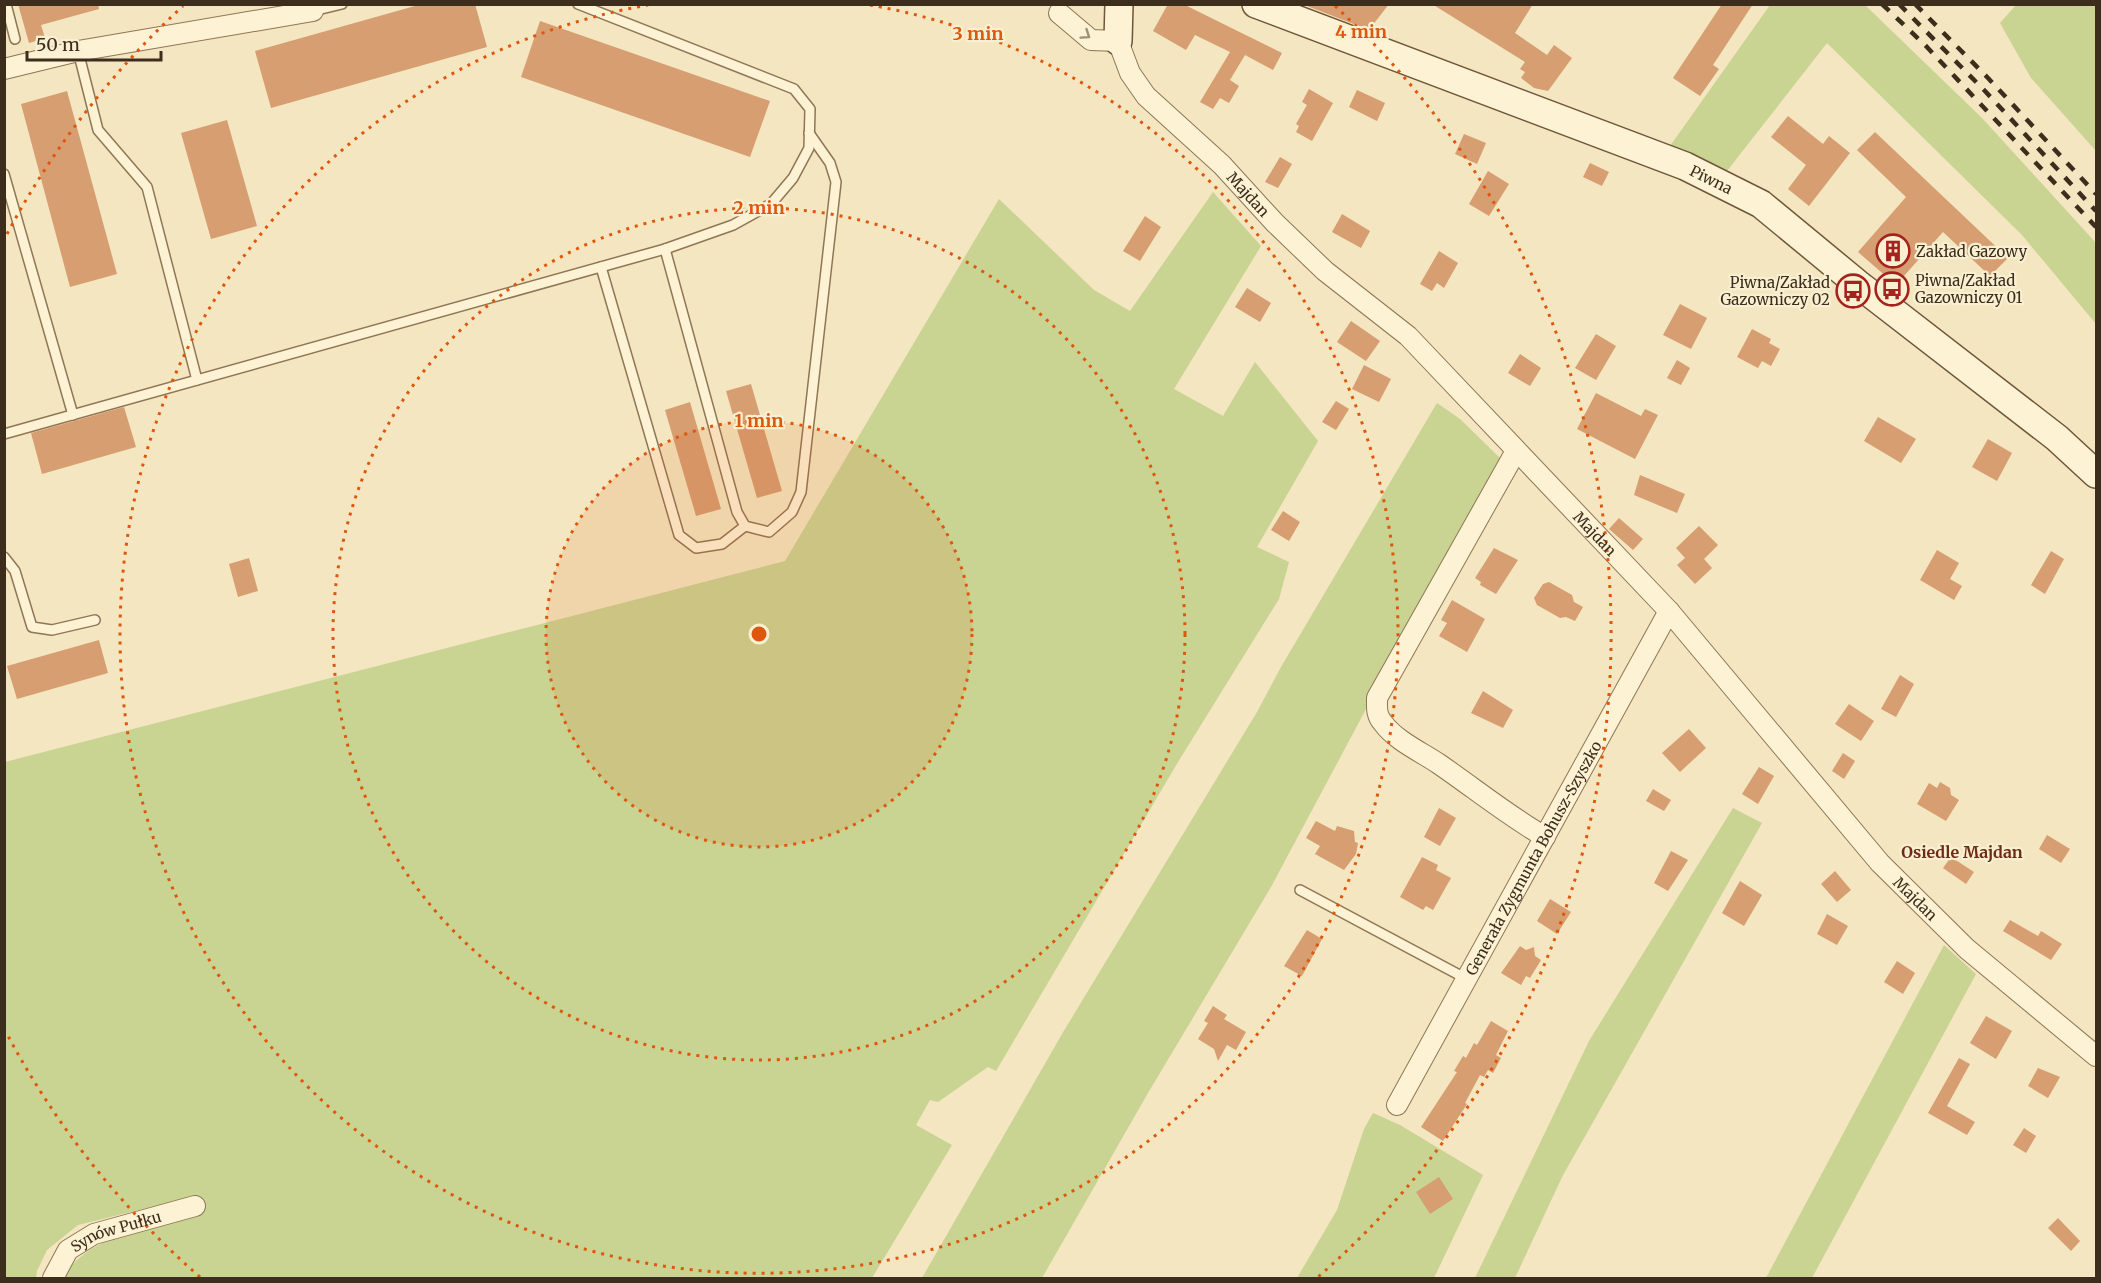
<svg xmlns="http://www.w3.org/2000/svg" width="2101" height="1283" font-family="Merriweather,serif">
<rect width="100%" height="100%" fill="#f3e6c0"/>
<g fill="#c9d392">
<polygon points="1770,5 1865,5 1982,118 2096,243 2096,324 2022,235 1827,43 1727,171 1670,146"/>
<polygon points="2016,5 2096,5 2096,151 2031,78 2000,23"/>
<path d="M 1213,192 L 1261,246 L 1174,389 L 1223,416 L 1255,362 L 1318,441 L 1257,547 L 1289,562 L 1279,599 L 1178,762 L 996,1071 L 988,1067 L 938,1102 L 930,1100 L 916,1125 L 952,1145 L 872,1278 L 64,1278 C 84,1235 160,1225 203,1213 L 196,1196 L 78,1225 L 47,1250 L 37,1271 L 36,1278 L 5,1278 L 5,762 L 785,561 L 999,199 L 1094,290 L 1130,311 Z"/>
<polygon points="1437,403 1460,419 1500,458 1271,887 1148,1093 1042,1278 922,1278 1062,1034 1257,712 1281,667"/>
<polygon points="1733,808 1762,823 1562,1177 1515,1278 1475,1278 1589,1041"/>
<polygon points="1944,945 1976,974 1812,1278 1766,1278"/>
<polygon points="1373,1113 1400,1125 1483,1175 1434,1278 1297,1278 1337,1210 1364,1129"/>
</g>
<g fill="#d69e71">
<polygon points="18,4 98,4 99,9 41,25 45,38 29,43"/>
<polygon points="422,4 475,4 487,47 271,108 255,51"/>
<polygon points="1168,4 1183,4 1282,53 1273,70 1245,55 1230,80 1239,86 1229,103 1220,98 1213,109 1200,102 1230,52 1195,35 1186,50 1153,31"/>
<polygon points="1302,4 1389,4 1369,30"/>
<polygon points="1432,4 1533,4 1515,33 1547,55 1554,45 1572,58 1548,91 1534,88 1521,78 1525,72 1520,69 1525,62"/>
<polygon points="1722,4 1753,4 1713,65 1719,69 1700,96 1673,78"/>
<polygon points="540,21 770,101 750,157 521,77"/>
<polygon points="1309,89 1333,103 1312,141 1296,132 1299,126 1296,124 1307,105 1302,102"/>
<polygon points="1357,90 1385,103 1377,121 1349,107"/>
<polygon points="67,91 117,274 70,287 21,104"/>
<polygon points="1788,116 1823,144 1829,136 1850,153 1809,206 1788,189 1806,165 1771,137"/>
<polygon points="227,120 257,226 211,239 181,133"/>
<polygon points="1875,132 2008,258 1990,276 1943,232 1896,285 1858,252 1906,197 1857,150"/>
<polygon points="1464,134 1486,143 1477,164 1455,154"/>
<polygon points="1280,157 1292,164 1278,188 1265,182"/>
<polygon points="1590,163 1609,172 1602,186 1583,177"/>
<polygon points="1488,171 1509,184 1489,216 1469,204"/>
<polygon points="1342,214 1370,231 1361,248 1332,232"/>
<polygon points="1145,216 1161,227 1140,261 1123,251"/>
<polygon points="1439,251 1458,263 1444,288 1437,283 1432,291 1420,284"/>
<polygon points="1247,288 1271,303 1260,322 1235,307"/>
<polygon points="1680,304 1707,318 1691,349 1663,335"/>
<polygon points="1351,321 1380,341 1366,361 1337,342"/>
<polygon points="1752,329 1771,339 1769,343 1780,349 1771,366 1762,361 1758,368 1737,357"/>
<polygon points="1596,334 1616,346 1596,380 1575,368"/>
<polygon points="1520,354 1541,368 1530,386 1508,373"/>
<polygon points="1677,360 1690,368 1681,385 1667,378"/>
<polygon points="1364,365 1391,379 1379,402 1352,389"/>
<polygon points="751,384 782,491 757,498 726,391"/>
<polygon points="1596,393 1641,416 1645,409 1658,415 1635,459 1577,429"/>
<polygon points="1336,401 1349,409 1336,430 1322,422"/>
<polygon points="690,402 721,509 696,516 665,410"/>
<polygon points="124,407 136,447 42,474 31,433"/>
<polygon points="1878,417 1916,439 1901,463 1864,441"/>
<polygon points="1988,439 2012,453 1997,481 1972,467"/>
<polygon points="1640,475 1685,494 1677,513 1634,495"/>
<polygon points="1283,511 1300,522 1289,541 1271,530"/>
<polygon points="1619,518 1643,539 1633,550 1609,529"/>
<polygon points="1699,526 1718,545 1704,559 1712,568 1695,584 1677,565 1685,558 1676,548"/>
<polygon points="1494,548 1518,560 1496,594 1480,585 1481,582 1475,578"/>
<polygon points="1937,550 1959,563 1950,579 1962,586 1954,600 1920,580"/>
<polygon points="2051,551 2064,559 2045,594 2031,585"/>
<polygon points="249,558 258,591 238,597 229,564"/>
<polygon points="1549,582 1572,595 1574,602 1583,607 1575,621 1566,617 1560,618 1537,605 1534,598 1543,584"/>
<polygon points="1452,600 1485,619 1467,652 1439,636 1447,623 1441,620"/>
<polygon points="99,640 108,673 17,699 7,666"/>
<polygon points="1900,675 1914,684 1896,717 1881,709"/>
<polygon points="1483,691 1513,710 1503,728 1471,713"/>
<polygon points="1849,704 1874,721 1861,741 1835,724"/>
<polygon points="1689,729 1706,748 1680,772 1662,753"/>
<polygon points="1843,753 1855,761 1844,779 1832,771"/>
<polygon points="1759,767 1774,776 1758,804 1742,794"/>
<polygon points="1940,782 1950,788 1951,795 1959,800 1946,821 1917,804 1929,783 1937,788"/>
<polygon points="1653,789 1671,800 1664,811 1646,801"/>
<polygon points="1439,808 1456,818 1440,846 1424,837"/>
<polygon points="1316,821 1335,831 1337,826 1354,831 1355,842 1358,843 1356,854 1344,870 1315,854 1320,846 1306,838"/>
<polygon points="2047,835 2070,849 2061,863 2039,849"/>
<polygon points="1671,851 1688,860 1668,891 1654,883"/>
<polygon points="1422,857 1438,865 1436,870 1451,878 1433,910 1426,906 1423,910 1400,897"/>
<polygon points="1951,857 1974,872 1966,884 1943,868"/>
<polygon points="1835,871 1851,890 1837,902 1821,884"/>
<polygon points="1740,881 1762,895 1744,926 1722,913"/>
<polygon points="1550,899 1571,912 1557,934 1537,921"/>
<polygon points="1827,914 1848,926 1837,945 1817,934"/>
<polygon points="2010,920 2038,936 2041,931 2062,944 2051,960 2003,931"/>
<polygon points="1307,930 1322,939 1302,976 1284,966"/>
<polygon points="1520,946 1526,950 1534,947 1535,956 1541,960 1530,978 1526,976 1521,985 1501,973"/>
<polygon points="1897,961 1915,973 1903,994 1884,982"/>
<polygon points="1213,1006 1227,1015 1224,1019 1246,1032 1236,1050 1227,1045 1218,1061 1214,1049 1198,1039 1208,1023 1204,1021"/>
<polygon points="1986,1016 2012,1031 1996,1059 1970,1043"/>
<polygon points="1491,1021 1508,1031 1496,1055 1501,1058 1493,1073 1488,1070 1484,1077 1480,1075 1465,1103 1467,1104 1443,1141 1421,1127 1457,1072 1454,1071 1463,1056 1466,1058 1474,1043 1477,1045"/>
<polygon points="1959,1058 1970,1064 1947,1106 1975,1122 1967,1135 1928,1113"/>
<polygon points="2038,1068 2060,1077 2048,1098 2028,1086"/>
<polygon points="2024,1128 2036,1136 2026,1153 2013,1145"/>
<polygon points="1439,1177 1453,1199 1430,1214 1416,1192"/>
<polygon points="2058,1218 2080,1241 2071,1251 2048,1228"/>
</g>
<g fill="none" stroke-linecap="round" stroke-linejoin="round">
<g stroke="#8f7655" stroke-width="12">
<g id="lane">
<polyline points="6,4 15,39"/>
<polyline points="313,11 342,4"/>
<polyline points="78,51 98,130 147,187 197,380"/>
<polyline points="4,174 73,415"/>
<polyline points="665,249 737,512 745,526 769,532 792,512 801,492 836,182 830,163 809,133"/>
<polyline points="601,267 679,535 696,548 722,544 745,526"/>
<polyline points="4,434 665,249 733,225 771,204 793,178 809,148 810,109 794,89 578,4"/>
<polyline points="4,557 15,571 32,627 52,630 95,620"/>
<polyline points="1300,890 1465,978"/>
</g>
</g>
<g stroke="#8f7655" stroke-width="22">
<g id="street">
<path id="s1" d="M 1059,13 L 1091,40 L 1118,41 L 1130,73 L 1146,96 L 1222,165 L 1275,223 L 1325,271 L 1408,336 L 1669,611 L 1880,863 L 1967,949 L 2096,1056"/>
<polyline points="4,69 78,51 313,11"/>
<path d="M 1516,451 L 1377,698 C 1377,708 1376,715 1383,723 C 1395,740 1421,752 1439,764 C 1474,788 1507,815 1545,837"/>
<path id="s2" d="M 1397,1105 L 1669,611"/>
<path id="s3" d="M 53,1278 L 68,1250 L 94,1234 L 195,1206"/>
</g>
</g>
<g stroke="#705639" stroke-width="30">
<g id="secondary">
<path id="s4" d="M 1256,4 L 1685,166 L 1761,204 L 1858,284 L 2057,438 L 2096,474"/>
<polyline points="1118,41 1119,4"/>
</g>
</g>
<use href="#lane" stroke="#fdf2d4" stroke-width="9"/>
<use href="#street" stroke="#fdf2d4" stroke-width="20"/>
<use href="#secondary" stroke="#fdf2d4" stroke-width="27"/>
<g stroke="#3c2d1c" stroke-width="4.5" stroke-dasharray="10 10" stroke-linecap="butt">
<polyline points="1882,4 1926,46 2096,227"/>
<polyline points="1899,4 1985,91 2096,211"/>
<polyline points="1915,4 1988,78 2096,194"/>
</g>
</g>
<defs><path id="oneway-chevron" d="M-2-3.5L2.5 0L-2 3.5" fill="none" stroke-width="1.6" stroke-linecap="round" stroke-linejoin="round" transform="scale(1.5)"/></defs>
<use stroke="#9c9078" href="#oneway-chevron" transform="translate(1086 35) rotate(34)"/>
<circle cx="759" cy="634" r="213" fill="#df570d" fill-opacity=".12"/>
<g fill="none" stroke="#df570d" stroke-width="3" stroke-dasharray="3 6">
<circle cx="759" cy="634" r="213"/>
<circle cx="759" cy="634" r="426"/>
<path d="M870 5A639 639 0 1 1 648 5"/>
<path d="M200 1277A852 852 0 0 1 7 1034M7 234A852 852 0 0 1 183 6M1335 6A852 852 0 0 1 1318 1277"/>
</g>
<defs>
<g id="building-ring" transform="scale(1.725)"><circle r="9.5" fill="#f9efd1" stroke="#a5221e" stroke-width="1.5"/><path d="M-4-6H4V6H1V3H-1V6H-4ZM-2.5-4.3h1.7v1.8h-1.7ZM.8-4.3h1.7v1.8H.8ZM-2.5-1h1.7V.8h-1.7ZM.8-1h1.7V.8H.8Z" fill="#a5221e"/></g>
<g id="bus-ring" transform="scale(1.725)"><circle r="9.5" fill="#f9efd1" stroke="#a5221e" stroke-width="1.5"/><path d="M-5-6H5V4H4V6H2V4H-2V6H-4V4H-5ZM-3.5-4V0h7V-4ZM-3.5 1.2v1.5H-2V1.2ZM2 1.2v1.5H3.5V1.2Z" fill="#a5221e"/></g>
</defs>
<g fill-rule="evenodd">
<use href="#building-ring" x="1893" y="251"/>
<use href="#bus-ring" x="1892" y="289"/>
<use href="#bus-ring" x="1853" y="291"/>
</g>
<g text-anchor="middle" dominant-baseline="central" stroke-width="4.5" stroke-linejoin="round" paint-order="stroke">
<g font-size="15" fill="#3c2d1c" stroke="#f9efd1">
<text stroke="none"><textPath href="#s4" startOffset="488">Piwna</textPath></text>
<text stroke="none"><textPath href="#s1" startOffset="273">Majdan</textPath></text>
<text stroke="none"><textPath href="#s1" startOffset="759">Majdan</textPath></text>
<text stroke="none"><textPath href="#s2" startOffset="282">Generała Zygmunta Bohusz-Szyszko</textPath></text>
<text stroke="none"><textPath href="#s1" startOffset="1245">Majdan</textPath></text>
<text stroke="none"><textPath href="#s3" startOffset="84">Synów Pułku</textPath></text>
</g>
<g font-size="15" fill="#3c2d1c" stroke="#f9efd1" text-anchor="start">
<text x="1916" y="251">Zakład Gazowy</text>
<text x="1915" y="280">Piwna/Zakład<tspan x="1915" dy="17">Gazowniczy 01</tspan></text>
<text x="1830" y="282" text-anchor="end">Piwna/Zakład<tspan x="1830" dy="17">Gazowniczy 02</tspan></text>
</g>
<g font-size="16" font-weight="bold" fill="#6e2b16" stroke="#f9efd1">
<text x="1962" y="852">Osiedle Majdan</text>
</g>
</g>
<circle cx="759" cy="634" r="9" fill="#df570d" stroke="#f9efd1" stroke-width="3"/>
<g font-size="18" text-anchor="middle" font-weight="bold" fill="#df570d" stroke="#f9efd1" stroke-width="4.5" stroke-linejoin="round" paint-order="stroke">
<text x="1361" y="38">4 min</text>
<text x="978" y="40">3 min</text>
<text x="759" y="214">2 min</text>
<text x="759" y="427">1 min</text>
</g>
<rect width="2101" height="1283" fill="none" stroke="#3c2d1c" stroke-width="12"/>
<path d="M27 51v9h134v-9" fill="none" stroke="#3c2d1c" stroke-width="3"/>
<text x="36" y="51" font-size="18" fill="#3c2d1c" stroke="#f9efd1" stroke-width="4.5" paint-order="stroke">50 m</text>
</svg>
